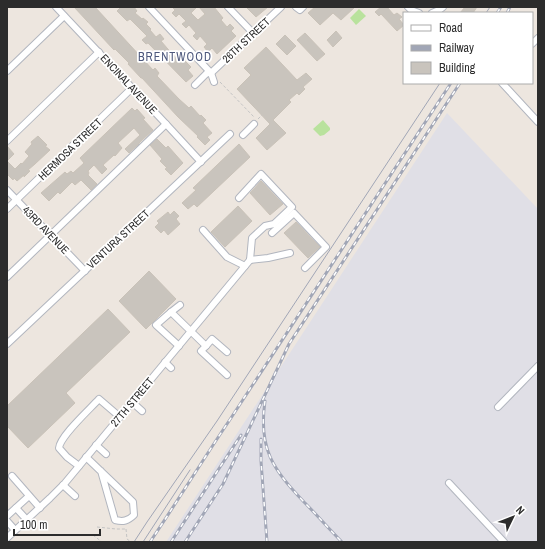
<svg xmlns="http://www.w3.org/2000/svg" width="545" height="549" font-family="'Archivo Narrow',sans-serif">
<rect width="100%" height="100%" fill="#ede6df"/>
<polygon fill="#e0dfe6" points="447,113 538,209 538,542 166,542"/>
<g fill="#b9e29d">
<polygon points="359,9 366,16 356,25 350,18"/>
<polygon points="323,120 330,128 330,130 324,135 320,136 313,129"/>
</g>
<g fill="#c9c4bd" stroke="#c9c2b8">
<polygon points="74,7 95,7 153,70 155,68 159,73 157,76 179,99 189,108 191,106 200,116 201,115 206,120 203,123 212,133 207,137 210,140 205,145 197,137 198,136 178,117 142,78 141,78 128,64 129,63 115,49 114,50"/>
<polygon points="121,7 134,7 137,11 135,13 142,19 143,18 148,22 146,24 151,29 150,30 156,37 160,34 164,39 161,41 173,55 179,60 182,57 185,61 191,67 188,70 193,76 186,82 148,43 146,44 142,40 147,36 130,19 127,21 117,11"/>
<polygon points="172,7 197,7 191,13 198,20 205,14 199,7 214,7 223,18 221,20 227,27 230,24 234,28 231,31 236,36 217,54 212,48 208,52 204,47 207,44 200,36 197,40 193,36 196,33 189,25 186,28 182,24 186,21 179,14 176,17 172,13 175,10"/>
<polygon points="246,7 268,7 256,17"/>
<polygon points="315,7 355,7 341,20 333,13 320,25 308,13"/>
<polygon points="381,7 387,7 394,15 397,13 402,17 399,19 404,25 397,31 381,14 379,16 375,12"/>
<polygon points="465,7 477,7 473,13 460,13"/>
<polygon points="336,31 342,38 333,47 327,40"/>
<polygon points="305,33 325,54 317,61 297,40"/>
<polygon points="285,35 296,46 287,55 276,44"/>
<polygon points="266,47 297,80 306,73 312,79 303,87 305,89 299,95 297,93 289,100 291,102 273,120 286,133 267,150 256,138 270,124 237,89 251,75 244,68"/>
<polygon points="132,108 135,111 137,109 145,118 143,119 153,130 139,143 139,144 129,153 125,149 140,135 134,128 118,143 122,148 115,156 114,155 103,165 107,169 102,174 94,165 88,171 89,173 88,175 97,184 91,190 81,180 75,185 72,182 60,194 58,192 49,201 41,193 65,172 67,174 71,171 73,173 84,163 80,158"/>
<polygon points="38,136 47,145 45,146 50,150 35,164 28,170 30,171 24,177 24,175 17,181 14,178 13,180 7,174 7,161 15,169 21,163 22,164 29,156 25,152 32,144 31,142"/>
<polygon points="157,139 166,148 168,146 183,163 171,175 165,169 167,168 160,161 162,159 150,145"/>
<polygon points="239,144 250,157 197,207 194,204 188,209 182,203 196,190 193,188"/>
<polygon points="7,146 14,154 7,161"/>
<polygon points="261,181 283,204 270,215 250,193"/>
<polygon points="238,206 252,221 225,247 211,232"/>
<polygon points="174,211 179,216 176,219 180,224 168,235 164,230 161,233 155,227 159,223 157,221 168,212 170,215"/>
<polygon points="296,222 320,247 308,258 284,233"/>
<polygon points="149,271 176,299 146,329 119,301"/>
<polygon points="108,309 130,332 66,393 75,403 28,448 7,426 7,406"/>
</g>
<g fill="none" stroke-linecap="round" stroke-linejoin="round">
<g stroke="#b2b6bf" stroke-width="8">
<g id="minor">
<polyline points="56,7 166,124 201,162"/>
<polyline points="149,7 211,73 214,82"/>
<polyline points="228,7 253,33"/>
<polyline points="296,7 300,10 303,7"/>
<polyline points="408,7 411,10 419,13"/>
<polyline points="432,13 439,10 443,7"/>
<polyline points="532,44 538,38"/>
<polyline points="7,71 64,16"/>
<polyline points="211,73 281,7"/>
<polyline points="502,83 538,122"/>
<polyline points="195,85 206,74 210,72"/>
<polyline points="243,135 254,124"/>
<polyline points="7,141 99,52"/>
<polyline points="7,190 85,271"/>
<polyline points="239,198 261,174 292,207 274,224 265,226 252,238 250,260"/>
<polyline points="7,209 132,88"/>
<polyline points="203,230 227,257 245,266"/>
<polyline points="272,233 294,213 326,247 305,268"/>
<polyline points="250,260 268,258 290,253"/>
<polyline points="7,277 166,124"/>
<polyline points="180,305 171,312 206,346 212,339 227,352"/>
<polyline points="171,312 156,325 179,346"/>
<polyline points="7,344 230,134"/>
<polyline points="206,346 201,351 227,375"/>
<polyline points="165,362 171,368"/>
<polyline points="132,402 142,411"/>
<polyline points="498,407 538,366"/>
<polyline points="96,445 106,454"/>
<path d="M 86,457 L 133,502 L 134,515 C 128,521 123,522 115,520 L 101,471"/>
<path d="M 79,466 L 67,457 L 59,448 C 60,436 90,409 99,399 L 120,417"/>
<polyline points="12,476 40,508"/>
<polyline points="449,483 504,542"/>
<polyline points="63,485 75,496"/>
<polyline points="16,508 27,520"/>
<polyline points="7,516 29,496"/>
<polyline points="7,521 15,530"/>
<polyline points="7,538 50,498 65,483 250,260"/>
</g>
</g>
<g stroke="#c4c4c4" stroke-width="1" stroke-dasharray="3 2" stroke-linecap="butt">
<polyline points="220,82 254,117"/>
<polyline points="258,119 262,115"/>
<polyline points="97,527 116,529 126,529"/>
<polyline points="126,529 127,539 131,542"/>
<polyline points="93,535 102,542"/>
</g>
<use href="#minor" stroke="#fff" stroke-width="6"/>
<g stroke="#a1a6b6" stroke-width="1">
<polyline points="486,13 490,7"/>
<polyline points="134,542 147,522 217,421 440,83"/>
<polyline points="143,542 190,470"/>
</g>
<g stroke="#a1a6b6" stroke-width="3">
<g id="rail">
<polyline points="497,13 501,7"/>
<polyline points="507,13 510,7"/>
<path d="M 265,401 C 258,449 273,469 304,502 C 317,515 329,529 342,542"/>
<polyline points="261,439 261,461 267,542"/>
<path d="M 150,542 C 177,502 202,461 229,421 C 302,308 377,196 451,83"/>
<polyline points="171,542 241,435"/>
<polyline points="185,542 223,484 289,344 460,83"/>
</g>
</g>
<use href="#rail" stroke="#fff" stroke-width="1.5" stroke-dasharray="4.5" stroke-linecap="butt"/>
</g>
<g text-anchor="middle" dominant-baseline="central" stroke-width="3.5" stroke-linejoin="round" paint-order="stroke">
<g font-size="11" fill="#2c2c2c" stroke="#fff">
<text transform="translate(246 40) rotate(-43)">26TH STREET</text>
<text transform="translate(129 84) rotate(47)">ENCINAL AVENUE</text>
<text transform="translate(70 149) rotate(-44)">HERMOSA STREET</text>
<text transform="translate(46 230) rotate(46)">43RD AVENUE</text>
<text transform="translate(118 239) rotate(-43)">VENTURA STREET</text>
<text transform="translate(132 402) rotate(-50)">27TH STREET</text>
</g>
<g font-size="12" letter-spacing="1" fill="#4d587c" stroke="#fff">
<text x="175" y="57">BRENTWOOD</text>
</g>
</g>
<rect width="545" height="549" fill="none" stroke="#2c2c2c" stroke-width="16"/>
<rect x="403" y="12" width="130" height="72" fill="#ffffff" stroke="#ababab"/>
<rect x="411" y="25" width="20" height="6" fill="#ffffff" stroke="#ababab"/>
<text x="439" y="32" font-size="12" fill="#2c2c2c">Road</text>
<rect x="411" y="45" width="20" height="6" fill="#a1a6b6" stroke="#ababab"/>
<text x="439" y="52" font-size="12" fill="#2c2c2c">Railway</text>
<rect x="411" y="62" width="20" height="12" fill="#c9c4bd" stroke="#ababab"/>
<text x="439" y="72" font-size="12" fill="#2c2c2c">Building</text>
<g transform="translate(513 517) rotate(47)" stroke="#ffffff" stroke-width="3" paint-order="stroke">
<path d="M0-3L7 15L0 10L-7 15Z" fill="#2c2c2c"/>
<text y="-6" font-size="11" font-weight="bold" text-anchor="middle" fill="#2c2c2c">N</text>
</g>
<path d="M14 529v6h86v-6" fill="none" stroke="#2c2c2c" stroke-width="2"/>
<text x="20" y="529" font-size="12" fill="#2c2c2c" stroke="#ffffff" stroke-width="3" paint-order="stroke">100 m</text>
</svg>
